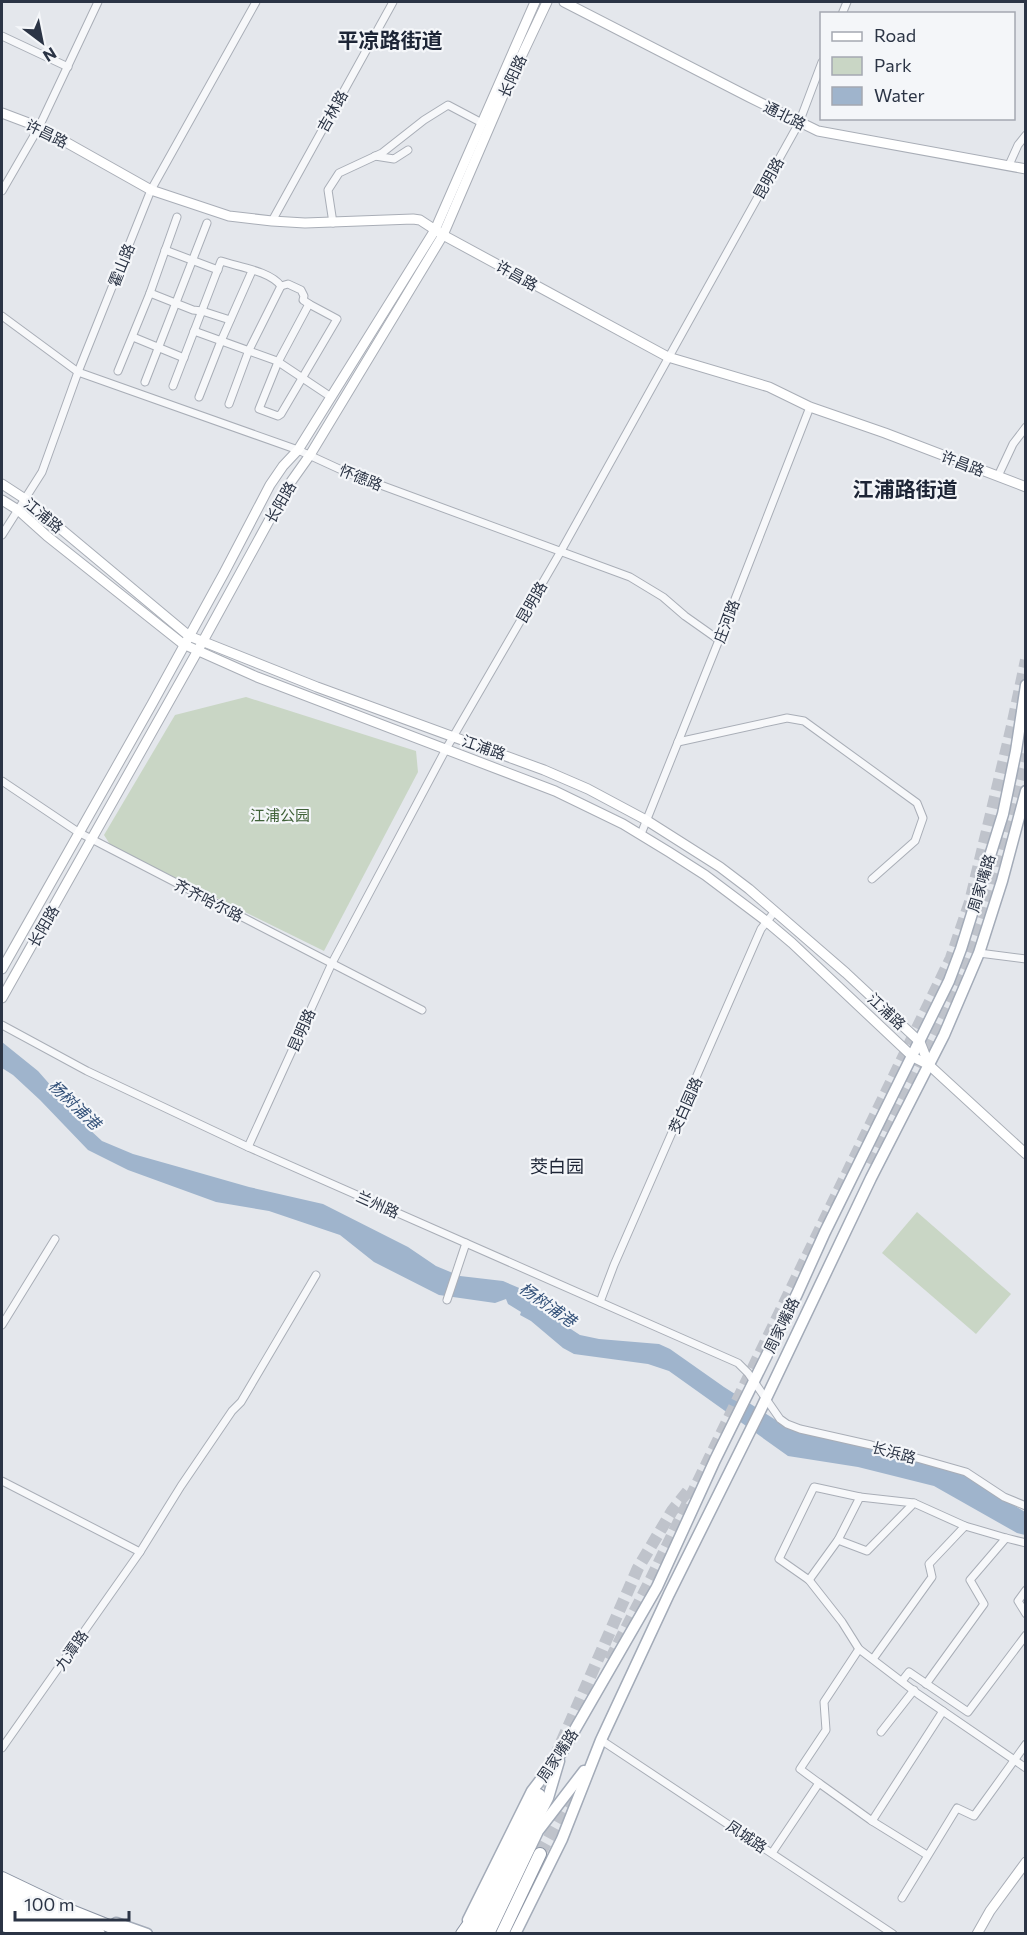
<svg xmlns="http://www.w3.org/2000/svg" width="1027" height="1935" font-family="Commissioner,'Noto Sans SC',sans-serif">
<rect width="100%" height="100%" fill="#e4e7ec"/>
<g fill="#c9d6c5">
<polygon points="246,697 416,751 418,772 324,951 111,846 104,835 175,715"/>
<polygon points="917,1212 1011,1294 976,1334 882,1253"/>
</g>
<polygon fill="#9fb4cc" points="2,1042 38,1071 89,1129 102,1141 133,1154 179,1167 249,1187 323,1204 408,1247 436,1266 460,1276 503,1281 524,1290 557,1320 580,1335 599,1339 659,1344 670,1349 724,1387 782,1424 820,1437 933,1464 964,1475 1025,1512 1025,1535 1017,1533 934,1486 858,1467 788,1456 669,1371 648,1364 574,1354 563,1348 531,1321 520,1315 521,1312 508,1304 506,1299 495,1303 439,1295 374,1262 340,1235 269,1211 216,1202 128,1170 88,1150 40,1100 13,1075 2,1068"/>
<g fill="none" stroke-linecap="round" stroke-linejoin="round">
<g stroke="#bfc3cb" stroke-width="12" stroke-dasharray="12 6" stroke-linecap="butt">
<polyline points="872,1165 969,960 986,912 1026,754"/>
<polyline points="610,1660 651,1579 951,958 970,902 1012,726 1026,660"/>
<polyline points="554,1759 638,1568 672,1511 688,1491"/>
<polyline points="536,1804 554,1769"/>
<polyline points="540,1854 578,1784"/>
</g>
<g stroke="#a9aeb7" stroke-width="9">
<g id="street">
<polyline points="842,14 847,2"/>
<polyline points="2,36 68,67"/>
<polyline points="375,156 394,159 408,150"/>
<polyline points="1009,165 1018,145 1026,135"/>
<polyline points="2,191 39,127 98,2"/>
<polyline points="272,221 393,2"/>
<polyline points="333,223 328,190 339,173 382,153 424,120 448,105 482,123"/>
<polyline points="165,250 218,270"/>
<polyline points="281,286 288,284 301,290 304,296 303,300 309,304"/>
<polyline points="150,293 193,310 202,311 230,320"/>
<polygon points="309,304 337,319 281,414 278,416 259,409 278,362"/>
<polyline points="2,316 78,372 298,450 348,473 630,577 663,597 685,616 719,640"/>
<polyline points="194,331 277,361 331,397"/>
<polyline points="133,337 184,358"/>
<polyline points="118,371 150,293 177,217"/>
<polyline points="145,382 207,223"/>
<path d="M 173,386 L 221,261 C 239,267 270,271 281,286"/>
<polyline points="199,397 221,341 252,271"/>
<polyline points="229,404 249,350 281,286"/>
<polyline points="998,476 1013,444 1026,427"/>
<polyline points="2,535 42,472 78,372 151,190 256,2"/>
<polyline points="678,742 787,718 804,721 917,803 923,818 915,841 872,879"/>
<polyline points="2,781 78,832 422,1010"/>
<polyline points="641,834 719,640 810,407"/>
<polyline points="979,953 1026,959"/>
<polyline points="2,1025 87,1071 248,1147 738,1363 748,1373 780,1419 787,1424 800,1429 871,1445 966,1472 1004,1497 1026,1506"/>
<polyline points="248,1147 332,963 446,749 561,551 799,123 822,62"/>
<polyline points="447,1300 466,1243"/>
<polyline points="600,1302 614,1265 761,929 775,911"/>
<polyline points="2,1325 55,1239"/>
<polyline points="2,1481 140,1552"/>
<polyline points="860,1497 814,1487 779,1559 809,1580 842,1622 859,1649 918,1694 1026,1768"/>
<polyline points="838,1540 867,1551 914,1503 965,1526"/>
<polyline points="809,1580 838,1540 860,1497 914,1503"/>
<polyline points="1026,1590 1018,1601 1026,1614"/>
<polyline points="873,1659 932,1577 929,1564 965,1526 1006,1538"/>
<polyline points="902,1681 909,1672 968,1712 1026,1635"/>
<polyline points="926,1684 984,1604 970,1580 1006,1538 1026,1543"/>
<polyline points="881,1732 914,1690"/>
<polyline points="601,1740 893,1934"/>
<polyline points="2,1748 140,1552 181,1486 232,1411 241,1402 316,1275"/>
<polyline points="819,1783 800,1769 826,1730 824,1702 859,1649"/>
<polyline points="872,1821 943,1711"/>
<polyline points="772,1853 819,1783 872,1821 927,1855"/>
<polyline points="902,1898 957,1808 974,1816 1026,1744"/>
</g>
</g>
<g stroke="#a9aeb7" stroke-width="11">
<g id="secondary">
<polyline points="564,2 749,97 818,131 1026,169"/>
<polyline points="2,113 39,127 151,190 229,216 272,221 305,223 413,219 420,220 443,235 668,357 769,387 810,407 885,433 1026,487"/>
<polyline points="2,484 25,499 189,636 317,687 544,770 588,789 646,820 720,867 749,889 846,973 920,1042 929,1065"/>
<polyline points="2,500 18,510 47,536 183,644 257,677 555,791 623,824 669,852 705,875 766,921 792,943 913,1057 929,1065 1026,1154"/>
<polyline points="2,969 152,704 224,573 270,485 283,466 298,450 435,230 535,2"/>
<polyline points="2,998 197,652 288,486 310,455 443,235 504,93 547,2"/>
<polyline points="977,1934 990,1911 1026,1862"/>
</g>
</g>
<g stroke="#a3abb8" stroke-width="13">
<g id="primary">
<polyline points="2,1908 57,1934"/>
<polyline points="468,1920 532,1791 562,1752 657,1587 715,1460 797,1294 825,1232 949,981 961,949 1003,814 1016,751 1026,685"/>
<polyline points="116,1923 147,1934"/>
<polyline points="2,1925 20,1934"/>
<polyline points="479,1934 548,1798 559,1761"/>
<polyline points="489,1934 538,1831 584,1771"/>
<polyline points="515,1934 562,1839 601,1740 669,1594 761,1409 871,1178 944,1035 979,953 1002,881 1026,791"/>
</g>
</g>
<g stroke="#8b94a3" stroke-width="14">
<g id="highway">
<polyline points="2,1878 69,1910 129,1934"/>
<polyline points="2,1890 99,1934"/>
<polyline points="2,1901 75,1934"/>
<polyline points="2,1915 38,1934"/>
<polyline points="462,1934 476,1914"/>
<polyline points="474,1934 485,1901 539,1795"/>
<polyline points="502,1934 540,1854"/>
</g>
</g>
<use href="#street" stroke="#f7f8fa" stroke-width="7"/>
<use href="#secondary" stroke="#fff" stroke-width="9"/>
<use href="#primary" stroke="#fff" stroke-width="10"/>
<use href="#highway" stroke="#fff" stroke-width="12"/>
</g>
<g text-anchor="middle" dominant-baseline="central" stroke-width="4.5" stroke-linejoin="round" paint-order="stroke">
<g font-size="15" fill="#2b3445" stroke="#f4f6f9">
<text transform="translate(512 76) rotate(-65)">长阳路</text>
<text transform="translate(332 111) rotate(-61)">吉林路</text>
<text transform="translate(785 115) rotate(26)">通北路</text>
<text transform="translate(47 133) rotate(26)">许昌路</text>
<text transform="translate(768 178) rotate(-61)">昆明路</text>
<text transform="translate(121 265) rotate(-68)">霍山路</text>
<text transform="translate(517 275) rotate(29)">许昌路</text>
<text transform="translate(963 463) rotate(21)">许昌路</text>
<text transform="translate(361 477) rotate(22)">怀德路</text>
<text transform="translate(280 502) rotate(-60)">长阳路</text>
<text transform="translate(44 515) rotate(39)">江浦路</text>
<text transform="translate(531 602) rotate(-60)">昆明路</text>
<text transform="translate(726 621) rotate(-69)">庄河路</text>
<text transform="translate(484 747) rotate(19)">江浦路</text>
<text transform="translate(981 883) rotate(-73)">周家嘴路</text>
<text transform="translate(209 900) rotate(27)">齐齐哈尔路</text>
<text transform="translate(43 926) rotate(-60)">长阳路</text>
<text transform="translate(887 1011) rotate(43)">江浦路</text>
<text transform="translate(301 1030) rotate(-66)">昆明路</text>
<text transform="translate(685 1105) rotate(-66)">茭白园路</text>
<text transform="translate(378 1204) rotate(24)">兰州路</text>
<text transform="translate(781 1325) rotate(-64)">周家嘴路</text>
<text transform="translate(894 1452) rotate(15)">长浜路</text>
<text transform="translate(71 1650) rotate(-55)">九潭路</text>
<text transform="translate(557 1755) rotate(-56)">周家嘴路</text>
<text transform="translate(747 1836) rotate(34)">凤城路</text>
</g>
<g font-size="15" fill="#3f6138" stroke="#f4f6f9">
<text x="280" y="815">江浦公园</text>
</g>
<g font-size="16" font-style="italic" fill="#34527a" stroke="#f4f6f9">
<text transform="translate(75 1104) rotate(43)">杨树浦港</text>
<text transform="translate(548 1304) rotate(35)">杨树浦港</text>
</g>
<g font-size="18" fill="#1d2536" stroke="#f4f6f9">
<text x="557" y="1166">茭白园</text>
</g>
<g font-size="21" font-weight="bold" fill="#1d2536" stroke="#f4f6f9">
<text x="390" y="39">平凉路街道</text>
<text x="905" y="488">江浦路街道</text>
</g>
</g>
<rect width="1027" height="1935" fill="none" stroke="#2b3445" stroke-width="6"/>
<rect x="820" y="12" width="195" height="108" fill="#f4f6f9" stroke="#a4a8b1" stroke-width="1.5"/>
<rect x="832" y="32" width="30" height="9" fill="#ffffff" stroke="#a4a8b1" stroke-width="1.5"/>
<text x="874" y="42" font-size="18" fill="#2b3445">Road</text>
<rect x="832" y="57" width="30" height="18" fill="#c9d6c5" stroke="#a4a8b1" stroke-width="1.5"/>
<text x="874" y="72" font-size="18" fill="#2b3445">Park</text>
<rect x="832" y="87" width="30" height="18" fill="#9fb4cc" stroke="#a4a8b1" stroke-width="1.5"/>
<text x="874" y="102" font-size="18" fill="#2b3445">Water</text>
<g transform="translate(42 42) rotate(148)" stroke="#f4f6f9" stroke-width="4.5" paint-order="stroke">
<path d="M0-4.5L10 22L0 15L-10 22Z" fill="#2b3445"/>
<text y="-9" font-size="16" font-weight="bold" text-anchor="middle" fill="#2b3445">N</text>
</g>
<path d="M15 1911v9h114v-9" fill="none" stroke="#2b3445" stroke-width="3"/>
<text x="24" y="1911" font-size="18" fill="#2b3445" stroke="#f4f6f9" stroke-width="4.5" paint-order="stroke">100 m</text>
</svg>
